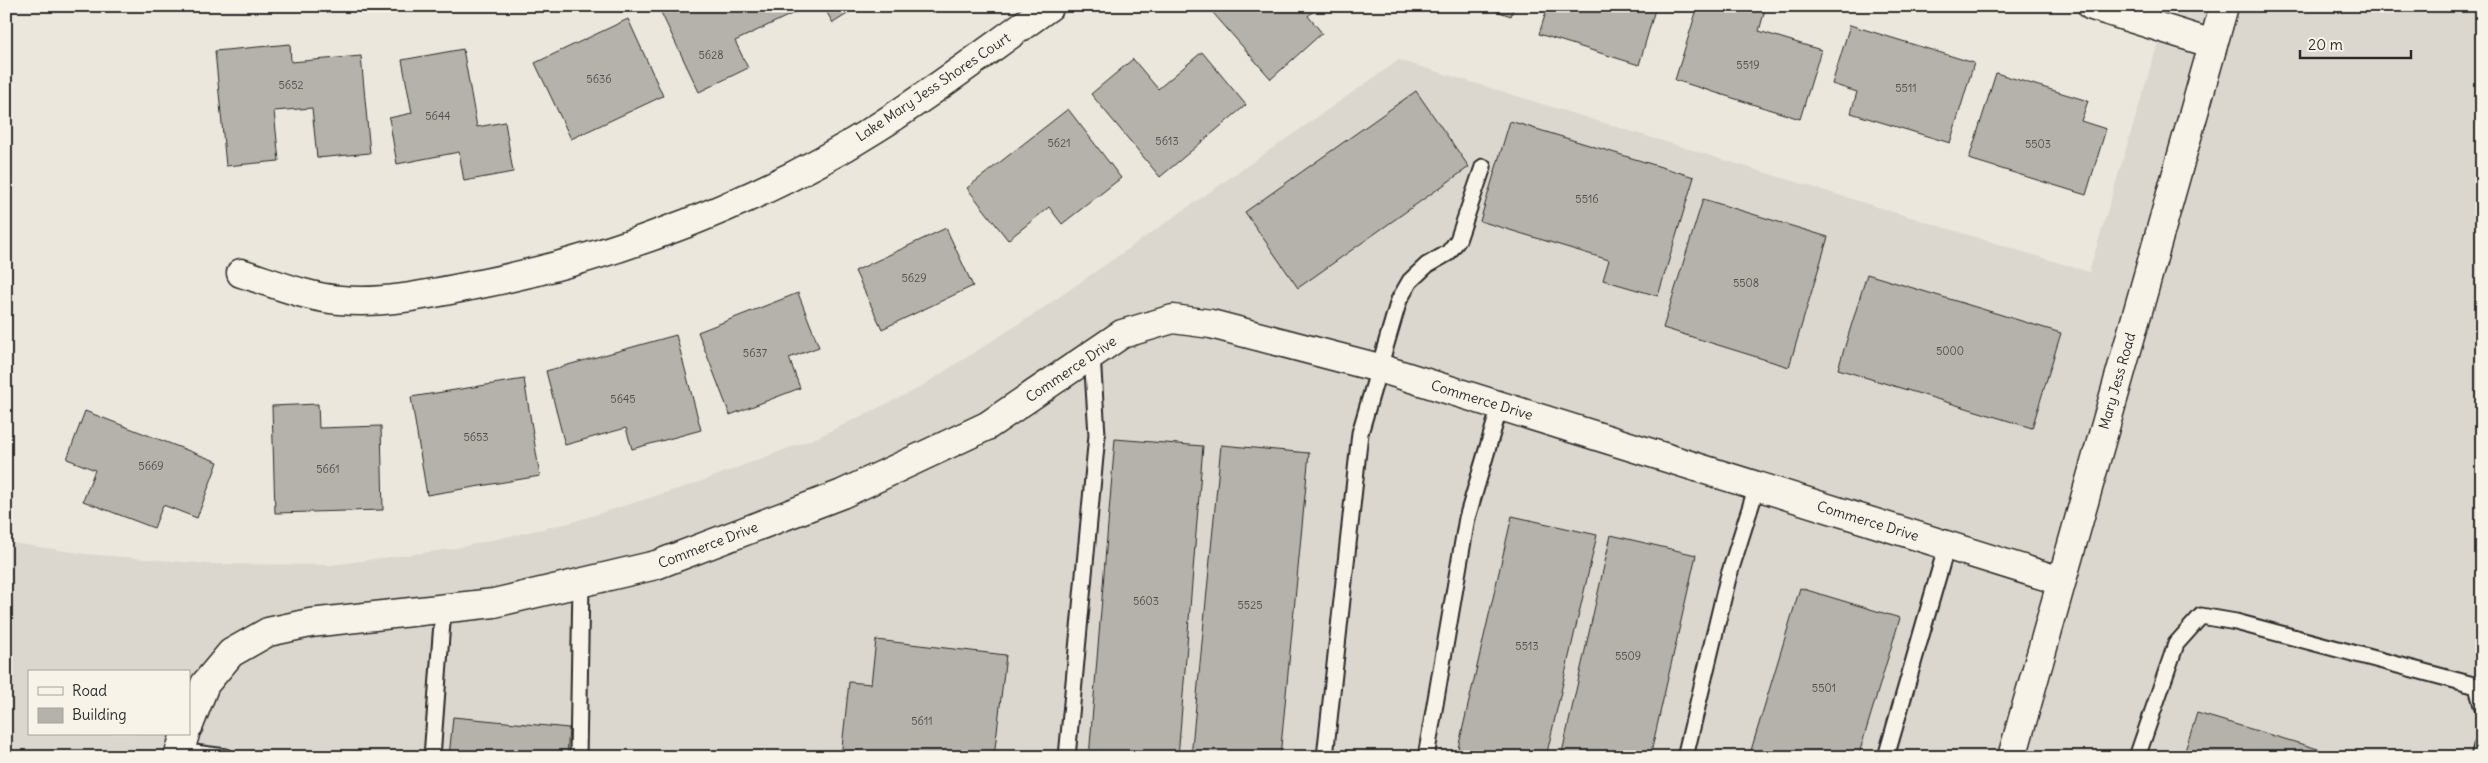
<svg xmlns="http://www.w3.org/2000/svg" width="2488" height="763" font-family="Delius,sans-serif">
<rect width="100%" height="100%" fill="#ebe7dd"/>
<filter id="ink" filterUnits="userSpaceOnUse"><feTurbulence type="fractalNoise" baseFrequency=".02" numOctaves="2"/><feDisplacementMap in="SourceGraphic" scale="10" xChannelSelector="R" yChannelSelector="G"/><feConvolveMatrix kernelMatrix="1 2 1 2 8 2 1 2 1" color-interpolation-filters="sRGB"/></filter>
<g filter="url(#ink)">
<path fill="#dbd7ce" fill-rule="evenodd" d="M 2169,6 L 2482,6 L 2482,757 L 6,757 L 6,542 L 86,554 L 210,564 L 330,565 L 452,549 L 569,523 L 697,483 L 818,437 L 917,389 L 1039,311 L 1399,60 L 2089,272 ZM 29,672 L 189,672 L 189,734 L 29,734 Z"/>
<g fill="#b5b2ab" stroke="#2b2b2b">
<polygon points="658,6 794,6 796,12 735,41 748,68 699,92"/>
<polygon points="823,6 860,6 833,23"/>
<polygon points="1207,6 1319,6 1308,16 1322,33 1271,79"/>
<polygon points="1482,6 1514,6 1511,16"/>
<polygon points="1548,6 1656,6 1639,65 1539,34"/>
<polygon points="1698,6 1766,6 1759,31 1821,50 1800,119 1675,80"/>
<polygon points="628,19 663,96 571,139 535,63"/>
<polygon points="1850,25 1974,63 1950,143 1851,113 1857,92 1832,84"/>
<polygon points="290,44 291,62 361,56 370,153 317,158 312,108 274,111 279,161 226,166 215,51"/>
<polygon points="463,49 477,127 505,122 513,172 464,181 459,152 397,164 389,118 412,113 402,60"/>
<polygon points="1202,52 1246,105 1160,177 1091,94 1133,59 1158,89"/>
<polygon points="1996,73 2088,101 2081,121 2106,129 2086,195 1969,159"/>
<polygon points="1416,91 1469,167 1298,288 1245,212"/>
<polygon points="1068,109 1121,178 1062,224 1049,207 1008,240 967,188"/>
<polygon points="1510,121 1694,177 1658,296 1603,280 1609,260 1480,221"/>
<polygon points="1703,199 1828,237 1789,367 1663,328"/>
<polygon points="946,228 973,286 882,329 855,271"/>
<polygon points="1867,274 2061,333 2032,428 1838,369"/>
<polygon points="798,293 819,347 789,358 800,388 730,415 698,332"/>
<polygon points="676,335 701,430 632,449 626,428 565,445 546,371"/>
<polygon points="524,379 540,476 427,495 411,397"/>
<polygon points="318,404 319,428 381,426 383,510 275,513 272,406"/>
<polygon points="85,411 218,462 197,518 163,505 154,528 83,501 95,470 67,459"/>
<polygon points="1115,439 1203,446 1178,757 1089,757"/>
<polygon points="1221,445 1309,453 1280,757 1191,757"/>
<polygon points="1512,516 1597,535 1546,757 1456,757"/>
<polygon points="1611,535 1696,555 1650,757 1561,757"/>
<polygon points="1800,588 1900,618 1858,757 1749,757"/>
<polygon points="876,640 1006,655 994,757 841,757 849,682 871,684"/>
<polygon points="2197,713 2345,757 2183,757"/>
<polygon points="453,717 569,728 567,757 449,757"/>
</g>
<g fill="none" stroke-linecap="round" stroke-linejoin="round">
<g stroke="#2b2b2b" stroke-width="19">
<g id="lane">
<polyline points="178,751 226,757"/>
<polyline points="432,757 443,609"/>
<polyline points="578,757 581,583"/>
<polyline points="1067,757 1097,435 1092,354"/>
<polyline points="1325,757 1360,433 1399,300 1410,281 1427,265 1448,253 1458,240 1483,167"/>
<polyline points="1426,757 1467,518 1500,406"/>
<polyline points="1685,757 1728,578 1757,486"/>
<polyline points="1886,757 1947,545"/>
<polyline points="2137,757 2176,644 2201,616 2236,622 2477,686 2482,706"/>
<polyline points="2479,757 2482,746"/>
</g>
</g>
<g stroke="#2b2b2b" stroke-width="31">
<g id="street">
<polyline points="2092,6 2213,44"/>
<path d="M 241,273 C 273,283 306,297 340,300 C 386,305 439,292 485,283 C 618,256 760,202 875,129 C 935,91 992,47 1050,6"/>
<polyline points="189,725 205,684 231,653 268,632 310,623 494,603 656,565 842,494 987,426 1122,334 1173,319 1211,324 1379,368 2061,581"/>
<polyline points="178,757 185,734"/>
</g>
</g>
<g stroke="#2b2b2b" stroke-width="31">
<polyline id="secondary" points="2012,757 2224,6"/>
</g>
<use href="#lane" stroke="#f7f3e8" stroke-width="15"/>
<use href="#street" stroke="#f7f3e8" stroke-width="28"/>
<use href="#secondary" stroke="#f7f3e8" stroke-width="28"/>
</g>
</g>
<g text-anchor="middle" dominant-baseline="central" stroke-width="4" stroke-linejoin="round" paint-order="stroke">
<g font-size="11" fill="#4e4d4b">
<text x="711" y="55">5628</text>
<text x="1748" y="65">5519</text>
<text x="599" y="79">5636</text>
<text x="291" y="85">5652</text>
<text x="1906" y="88">5511</text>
<text x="438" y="116">5644</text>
<text x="1167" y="141">5613</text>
<text x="1059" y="143">5621</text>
<text x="2038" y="144">5503</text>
<text x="1587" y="199">5516</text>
<text x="914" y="278">5629</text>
<text x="1746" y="283">5508</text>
<text x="1950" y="351">5000</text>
<text x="755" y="353">5637</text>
<text x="623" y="399">5645</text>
<text x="476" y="437">5653</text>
<text x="151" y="466">5669</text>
<text x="328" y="469">5661</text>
<text x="1146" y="601">5603</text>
<text x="1250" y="605">5525</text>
<text x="1527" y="646">5513</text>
<text x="1628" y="656">5509</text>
<text x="1824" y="688">5501</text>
<text x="922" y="721">5611</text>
</g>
<g font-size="14" fill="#2b2b2b" stroke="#f7f3e8">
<text transform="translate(933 87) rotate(-34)">Lake Mary Jess Shores Court</text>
<text transform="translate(1071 369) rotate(-34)">Commerce Drive</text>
<text transform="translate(2117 381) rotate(-74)">Mary Jess Road</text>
<text transform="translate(1482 400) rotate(17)">Commerce Drive</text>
<text transform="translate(1868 521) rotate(17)">Commerce Drive</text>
<text transform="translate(708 545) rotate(-21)">Commerce Drive</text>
</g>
</g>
<rect width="2488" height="763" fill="none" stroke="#f7f3e8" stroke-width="25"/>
<rect x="12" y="12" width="2463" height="738" fill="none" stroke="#2b2b2b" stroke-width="2" filter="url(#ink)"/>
<rect x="28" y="670" width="162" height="65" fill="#f7f3e8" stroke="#a5a39c"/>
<rect x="38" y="687" width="25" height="8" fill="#f7f3e8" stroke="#a5a39c"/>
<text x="72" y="696" font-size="15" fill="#2b2b2b">Road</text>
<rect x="38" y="708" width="25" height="15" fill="#b5b2ab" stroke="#a5a39c"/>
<text x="72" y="720" font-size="15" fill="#2b2b2b">Building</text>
<path d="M2300 50v8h111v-8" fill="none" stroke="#2b2b2b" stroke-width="2.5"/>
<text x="2308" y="50" font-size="15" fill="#2b2b2b" stroke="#f7f3e8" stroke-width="4" paint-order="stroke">20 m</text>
</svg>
